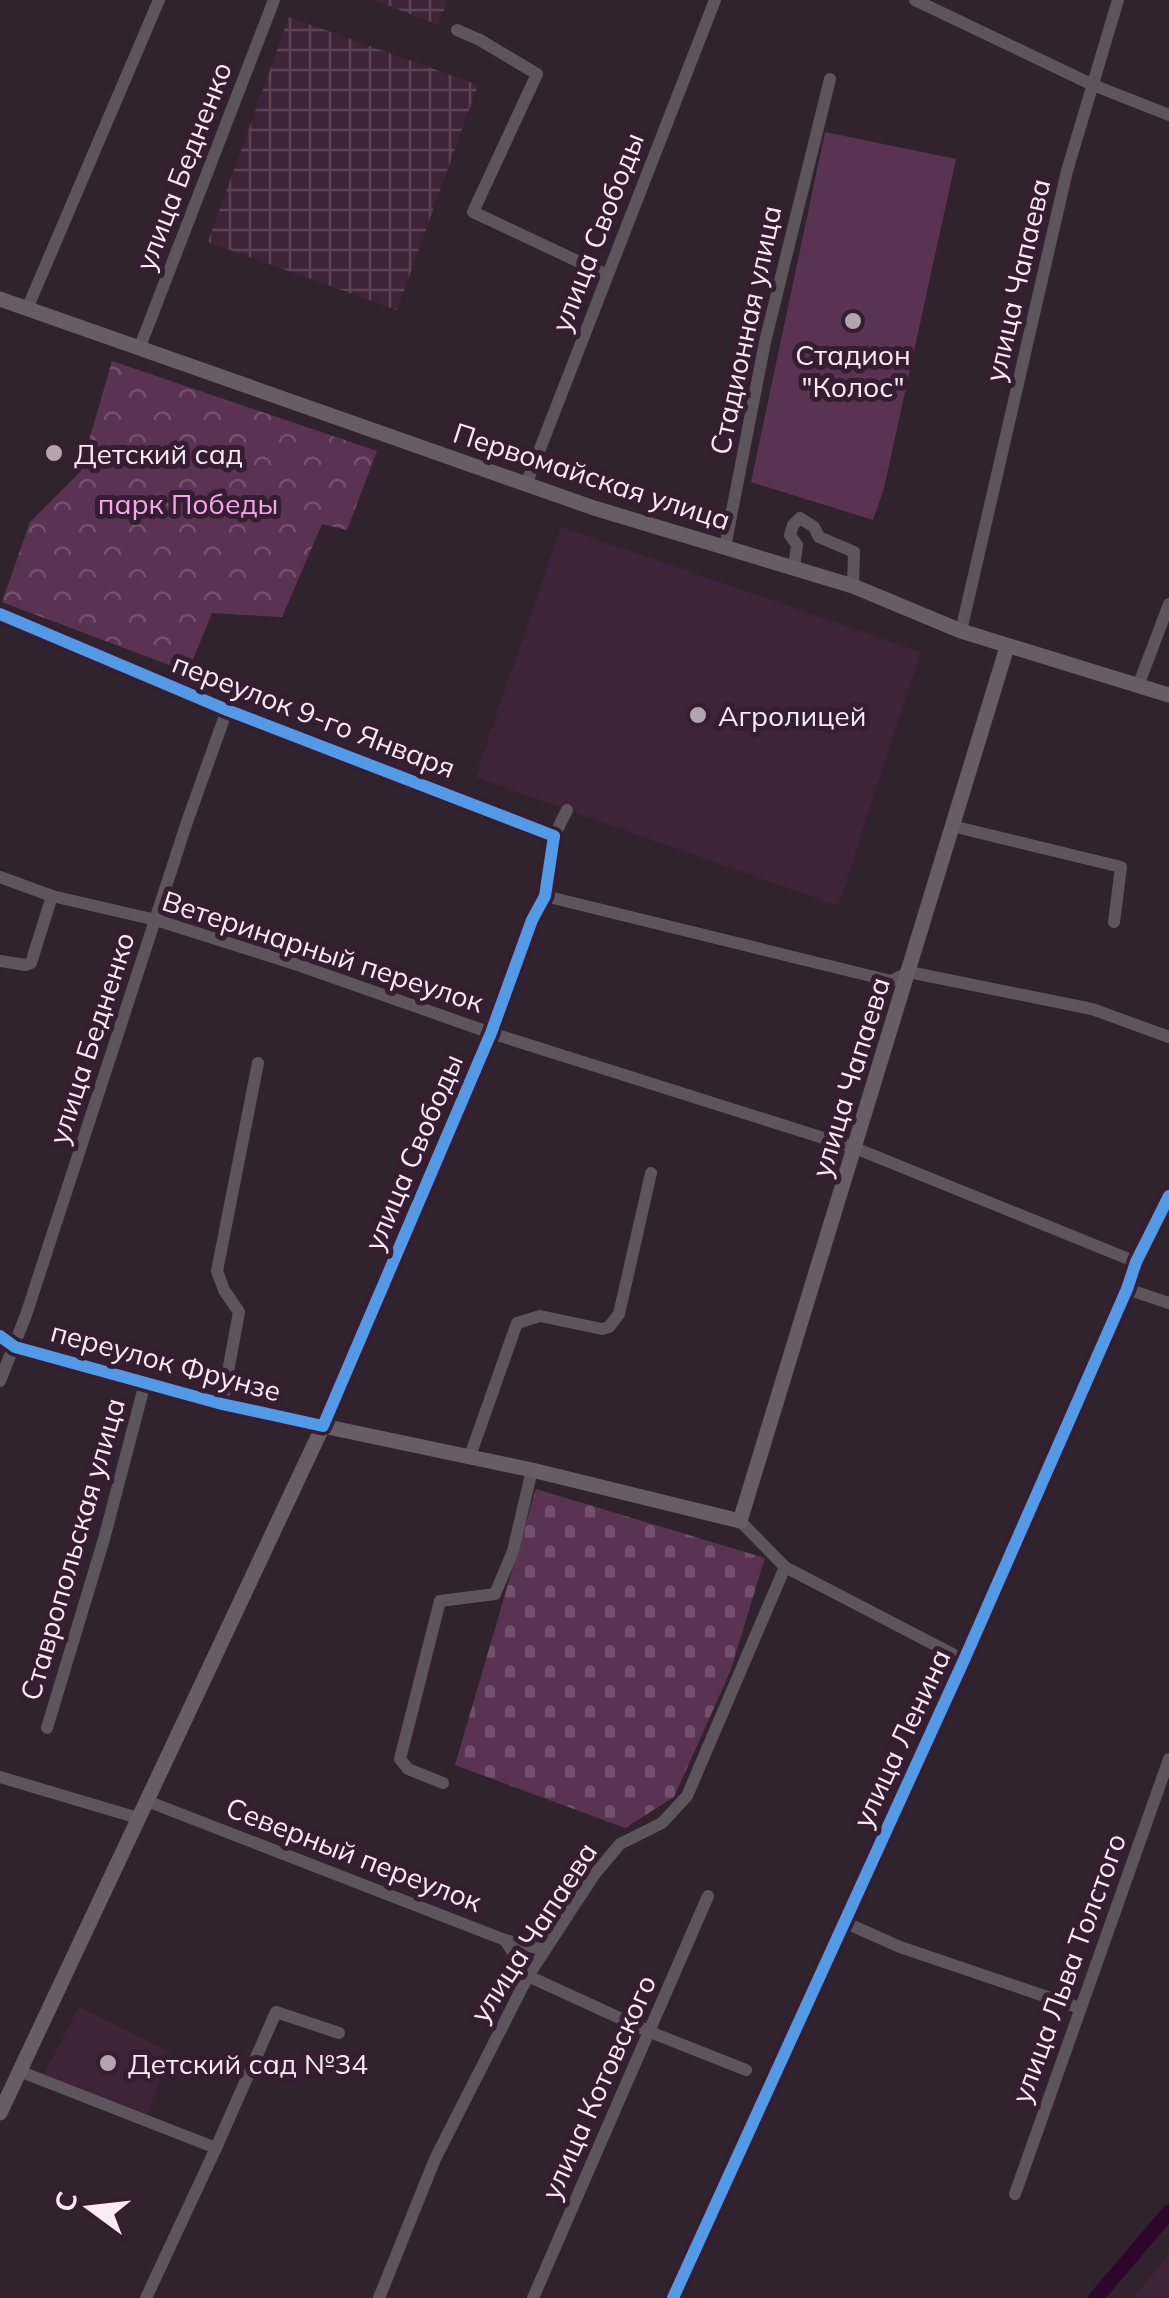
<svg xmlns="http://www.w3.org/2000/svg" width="1169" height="2298" font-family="Mulish,sans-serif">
<defs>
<pattern id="industrial-grid" width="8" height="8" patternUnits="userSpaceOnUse" patternTransform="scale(2.5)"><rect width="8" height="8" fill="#3e2339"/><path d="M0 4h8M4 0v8" fill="none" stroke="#5b4356"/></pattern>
<pattern id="cemetery-stones" width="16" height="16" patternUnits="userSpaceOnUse" patternTransform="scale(2.5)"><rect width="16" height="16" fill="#5a3353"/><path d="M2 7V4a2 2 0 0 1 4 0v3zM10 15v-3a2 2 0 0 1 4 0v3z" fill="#73516c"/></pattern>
<pattern id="park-crowns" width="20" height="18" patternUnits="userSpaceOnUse" patternTransform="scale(2.5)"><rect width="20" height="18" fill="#5a3353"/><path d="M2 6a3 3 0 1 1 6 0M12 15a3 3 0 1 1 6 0" fill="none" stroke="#73516c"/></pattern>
</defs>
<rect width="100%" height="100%" fill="#30232e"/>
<g fill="#3e2339">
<polygon points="561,527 921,652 838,906 475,777"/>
<polygon points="79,2007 170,2052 147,2115 44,2074"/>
<polygon points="1169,2253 1169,2298 1135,2297"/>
</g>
<g fill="url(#industrial-grid)">
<polygon points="374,0 448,0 438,25"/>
<polygon points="289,17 478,85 397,310 208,242"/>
</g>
<polygon fill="#5a3353" points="825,132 956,159 884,488 873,520 751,482"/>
<polygon fill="url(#cemetery-stones)" points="536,1489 765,1558 730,1672 674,1797 625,1828 455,1765"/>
<polygon fill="url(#park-crowns)" points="112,361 377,451 347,530 322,524 282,617 212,613 188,672 2,602 30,522 80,472"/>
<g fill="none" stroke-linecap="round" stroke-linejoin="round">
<polyline stroke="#2e062a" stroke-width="15" points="1096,2298 1169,2212"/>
<g stroke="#5e555c" stroke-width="12">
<polyline points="915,0 1093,85 1169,115"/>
<polyline points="457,30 480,40 537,74 473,212 607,275"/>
<polyline points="27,309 159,0"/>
<polyline points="139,349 274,0"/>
<polyline points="527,482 715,0"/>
<polyline points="725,547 765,342 830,79"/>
<polyline points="794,568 797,545 790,535 793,525 800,518 814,527 819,537 854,552 853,586"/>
<polyline points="0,614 227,710 554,836 545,896 532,920 491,1033 323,1426 222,1404 15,1347 0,1336"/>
<polyline points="961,631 1067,171 1118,0"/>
<polyline points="1138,686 1169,604"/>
<polyline points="952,826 1121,867 1114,922"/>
<polyline points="554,836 567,810"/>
<polyline points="0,877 52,896 156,920 298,965 491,1033 855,1148 1136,1262"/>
<polyline points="545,896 891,981 909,972 1092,1009 1169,1037"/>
<polyline points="0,961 25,965 31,963 52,896"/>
<polyline points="1127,1289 1169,1303"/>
<polyline points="0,1381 26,1315 187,822 227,710"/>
<polyline points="222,1404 239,1312 224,1290 217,1271 258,1063"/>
<polyline points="470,1456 517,1323 540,1316 602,1329 609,1327 619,1314 651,1173"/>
<polyline points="740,1521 785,1567 964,1660"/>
<polyline points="47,1728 104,1539 145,1383"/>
<polyline points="0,1777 138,1818"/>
<polyline points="443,1783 408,1769 400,1759 440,1601 495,1594 513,1551 532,1470"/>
<polyline points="147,1801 505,1940 545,1950"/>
<polyline points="844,1922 900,1947 1080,2008"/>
<polyline points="505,1940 528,1976 650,2032 746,2070"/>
<polyline points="19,2071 216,2148 276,2012 339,2033"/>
<polyline points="1015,2194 1169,1759"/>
<polyline points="146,2298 216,2148"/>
<polyline points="379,2298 435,2159 528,1976 594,1875 620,1844 662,1823 687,1796 785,1567"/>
<polyline points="533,2298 708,1896"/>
<polyline points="673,2298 964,1660 1127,1289 1136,1262 1169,1196"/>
</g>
<g stroke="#685d66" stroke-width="15">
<polyline points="0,299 594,508 853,586 961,631 1169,695"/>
<polyline points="0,2113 323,1426 532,1470 740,1521 1007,647"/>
</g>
<g stroke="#351e32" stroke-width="19">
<g id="cycleway">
<polyline points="0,614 227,710 554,836 545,896 532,920 491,1033 323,1426 222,1404 15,1347 0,1336"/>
<polyline points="673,2298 964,1660 1127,1289 1136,1262 1169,1196"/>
</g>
</g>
<use href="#cycleway" stroke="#5399e6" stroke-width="12"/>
</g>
<g fill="#b3a4b0" stroke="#351e32" stroke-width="4">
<circle cx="853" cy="321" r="10"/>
<circle cx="54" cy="453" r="10"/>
<circle cx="698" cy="715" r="10"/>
<circle cx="108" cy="2063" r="10"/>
</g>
<g text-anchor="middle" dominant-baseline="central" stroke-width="10" stroke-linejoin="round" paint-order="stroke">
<g font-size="28" fill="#faeaf6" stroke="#351e32">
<text transform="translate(183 166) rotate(-69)">улица Бедненко</text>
<text transform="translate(597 232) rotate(-69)">улица Свободы</text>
<text transform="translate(1017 280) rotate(-77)">улица Чапаева</text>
<text transform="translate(745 330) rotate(-78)">Стадионная улица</text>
<text transform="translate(592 476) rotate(18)">Первомайская улица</text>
<text transform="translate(314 715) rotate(21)">переулок 9-го Января</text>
<text transform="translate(323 951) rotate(18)">Ветеринарный переулок</text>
<text transform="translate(91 1038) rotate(-72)">улица Бедненко</text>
<text transform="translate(850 1077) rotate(-73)">улица Чапаева</text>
<text transform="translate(413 1152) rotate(-67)">улица Свободы</text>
<text transform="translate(166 1361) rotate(15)">переулок Фрунзе</text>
<text transform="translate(72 1549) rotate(-74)">Ставропольская улица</text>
<text transform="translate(901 1738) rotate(-65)">улица Ленина</text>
<text transform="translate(354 1854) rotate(21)">Северный переулок</text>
<text transform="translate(533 1932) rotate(-57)">улица Чапаева</text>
<text transform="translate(1068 1968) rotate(-70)">улица Льва Толстого</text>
<text transform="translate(598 2087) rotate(-66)">улица Котовского</text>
</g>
<g font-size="28" fill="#faeaf6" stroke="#351e32" text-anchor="start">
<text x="853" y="354" text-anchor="middle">Стадион<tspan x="853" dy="32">"Колос"</tspan></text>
<text x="74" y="453">Детский сад</text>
<text x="718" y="715">Агролицей</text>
<text x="128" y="2063">Детский сад №34</text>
</g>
<g font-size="28" fill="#f3a8e6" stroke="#351e32">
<text x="188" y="503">парк Победы</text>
</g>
</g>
<g transform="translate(90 2208) rotate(285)" stroke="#351e32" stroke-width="8" paint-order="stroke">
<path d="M0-8L18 38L0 25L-18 38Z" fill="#faeaf6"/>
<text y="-15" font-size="28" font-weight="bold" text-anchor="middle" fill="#faeaf6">С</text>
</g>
</svg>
